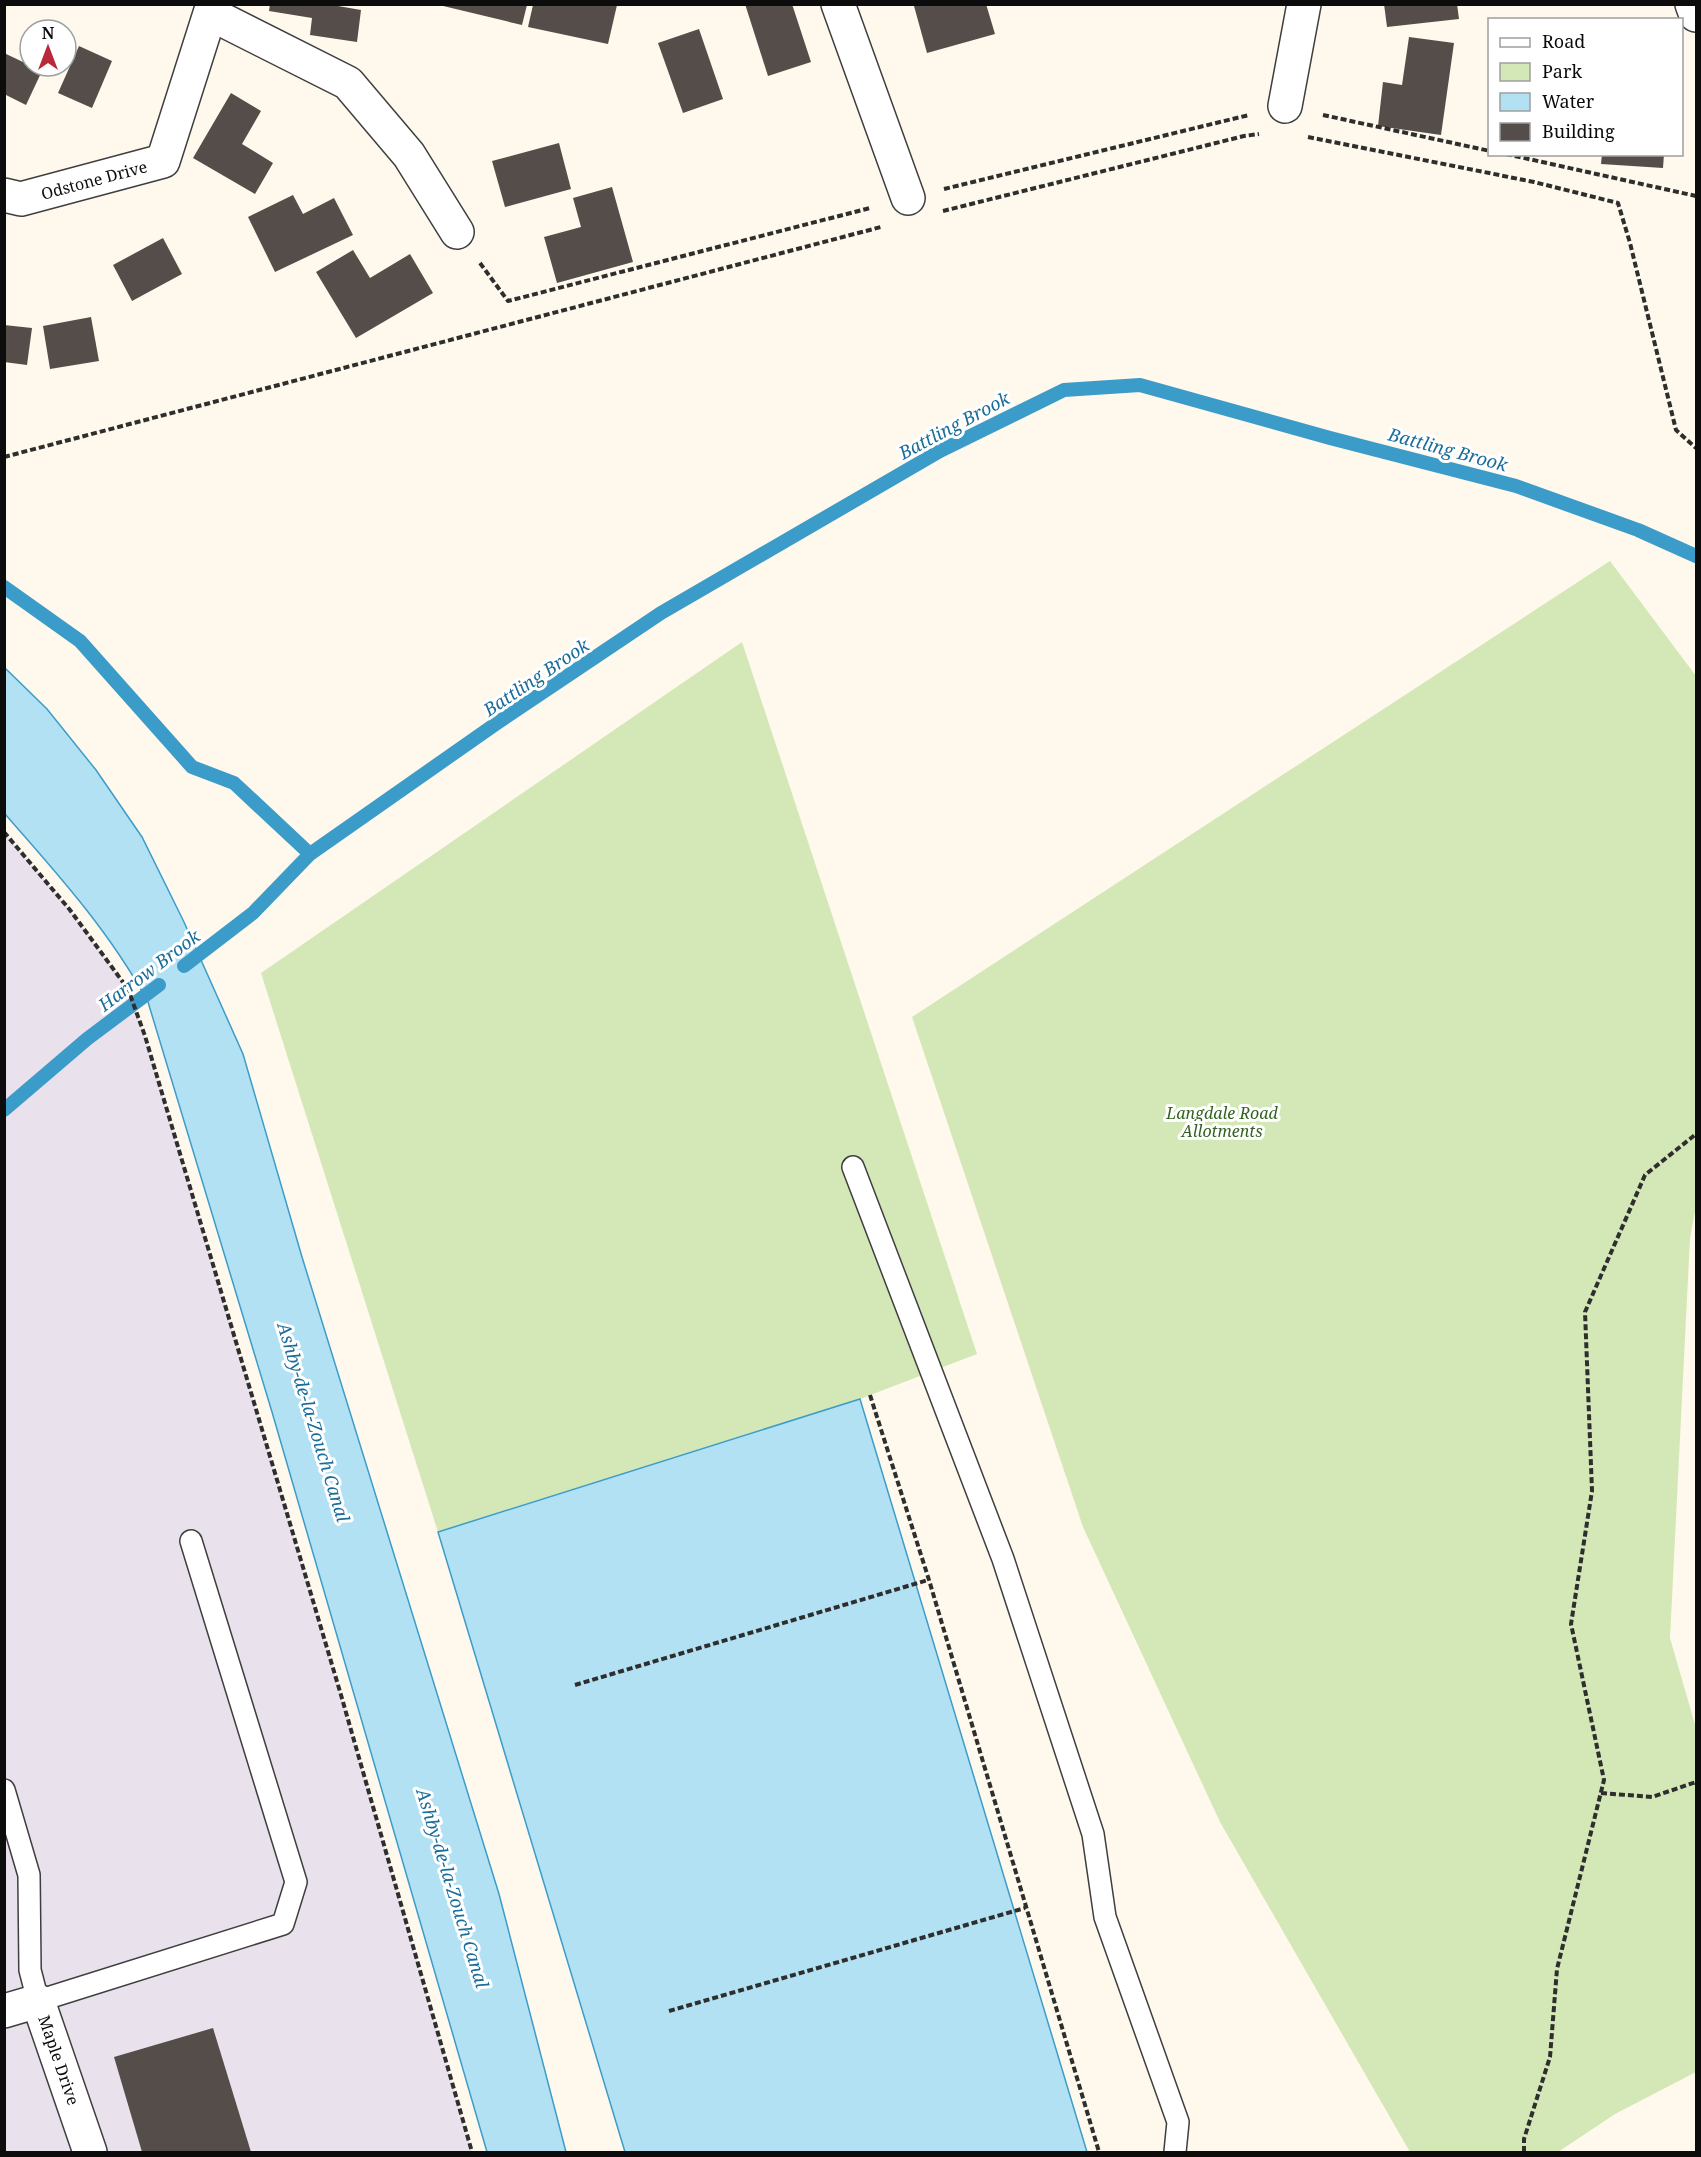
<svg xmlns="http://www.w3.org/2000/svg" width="1701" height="2157" font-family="'Noto Serif',serif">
<rect width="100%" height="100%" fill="#fef9ec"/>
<polygon fill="#e9e1eb" points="4,832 70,910 128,989 145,1036 341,1695 472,2152 5,2152"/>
<g fill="#d4e7b7">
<polygon points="1610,561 1696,676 1696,1206 1690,1238 1670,1638 1696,1728 1696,2072 1615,2114 1558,2152 1410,2152 1220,1822 1083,1527 912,1017"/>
<polygon points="742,642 977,1354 860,1399 438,1532 261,973"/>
</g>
<g fill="#b3e1f4" stroke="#3c9cc9" stroke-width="1.5">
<path d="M 5,668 L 47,709 L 96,770 L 142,837 L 184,922 L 243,1054 L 302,1257 L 499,1894 L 566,2152 L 487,2152 L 272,1412 L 148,1002 C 110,932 57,873 5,814 Z"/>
<polygon points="860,1399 1087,2152 625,2152 438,1532"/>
</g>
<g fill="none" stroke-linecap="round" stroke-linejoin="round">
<g stroke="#3c9cc9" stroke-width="14">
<polyline points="4,587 80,641 192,767 234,783 310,854"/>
<polyline points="184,966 253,913 310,854 497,723 661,613 940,451 1064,390 1140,385 1330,438 1516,486 1638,530 1696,556"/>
<polyline points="4,1110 87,1039 159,985"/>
</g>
</g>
<g fill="#554d49">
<polygon points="270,4 338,4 338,6 361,10 357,42 310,35 312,18 269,11"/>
<polygon points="745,4 792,4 811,62 768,76"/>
<polygon points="921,4 986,4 995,34 927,53 914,6"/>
<polygon points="1384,4 1457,4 1459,19 1387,27"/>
<polygon points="439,5 527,5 522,25"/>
<polygon points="533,5 617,5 608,44 528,27"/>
<polygon points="699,29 723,99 683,113 658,43"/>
<polygon points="1409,37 1454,43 1441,135 1378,126 1383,82 1402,85"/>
<polygon points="79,46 112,61 92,108 58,93"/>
<polygon points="4,53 42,71 26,105 4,94"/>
<polygon points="231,93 261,111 242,144 273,163 255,194 193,158"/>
<polygon points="559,143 571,189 505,207 492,161"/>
<polygon points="1602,154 1664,154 1663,168 1601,164"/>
<polygon points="612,187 633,262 557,283 544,237 581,227 573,198"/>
<polygon points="293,195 303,214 334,198 353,235 275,272 248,217"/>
<polygon points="163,238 182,274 132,301 113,265"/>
<polygon points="353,250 370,278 410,254 433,293 356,338 316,272"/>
<polygon points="91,317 99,361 50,369 43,326"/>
<polygon points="4,325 32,328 27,365 4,362"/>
<polygon points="213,2028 251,2152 142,2152 114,2057"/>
</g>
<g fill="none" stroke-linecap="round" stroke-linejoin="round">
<g stroke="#3f3f3f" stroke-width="24">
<g id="lane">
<polyline points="853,1167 1003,1559 1093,1834 1105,1917 1178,2122 1175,2152"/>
<polyline points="4,1790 29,1875 30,1970 38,2001 283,1924 296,1882 191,1541"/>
</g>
</g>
<g stroke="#3f3f3f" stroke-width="36">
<g id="street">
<polyline points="838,4 908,198"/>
<polyline points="1692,4 1696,15"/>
<polyline points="211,14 348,83 409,155 457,232"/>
<polyline points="1285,106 1304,4"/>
<polyline points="4,195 21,199 163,161 213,4"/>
<polyline points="4,2011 38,2001 90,2152"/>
</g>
</g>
<g stroke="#2e2e2e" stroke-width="4" stroke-dasharray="6 3" stroke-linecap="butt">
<polyline points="1323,115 1490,151"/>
<polyline points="1308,137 1534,182 1618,203 1630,243 1676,430 1696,448"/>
<polyline points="1506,154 1696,196"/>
<polyline points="944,189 1249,115"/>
<polyline points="943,211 1244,136 1259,134"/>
<polyline points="480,263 508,301 870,208"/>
<polyline points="4,457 881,227"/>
<polyline points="4,832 70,910 128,989 145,1036 341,1695 472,2152"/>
<polyline points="870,1395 929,1580 1099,2152"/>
<polyline points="575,1685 928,1580"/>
<polyline points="1601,1793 1652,1797 1696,1782"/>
<polyline points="669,2011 1025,1908"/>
<polyline points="1524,2152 1524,2139 1550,2057 1557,1969 1604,1780 1571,1624 1592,1491 1585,1312 1645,1175 1696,1134"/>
</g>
<use href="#lane" stroke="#fff" stroke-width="21"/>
<use href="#street" stroke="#fff" stroke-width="33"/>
</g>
<g text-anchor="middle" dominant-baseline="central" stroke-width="6" stroke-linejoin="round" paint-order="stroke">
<g font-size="16" fill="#0c0c0c" stroke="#fff">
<text transform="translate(94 180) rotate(-15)">Odstone Drive</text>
<text transform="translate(59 2060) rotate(71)">Maple Drive</text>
</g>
<g font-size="16" font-style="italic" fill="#32621f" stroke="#fff">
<text x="1222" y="1113">Langdale Road<tspan x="1222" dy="18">Allotments</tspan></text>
</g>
<g font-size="18" font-style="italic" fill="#1a6d9a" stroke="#fff">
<text transform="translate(954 425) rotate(-28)">Battling Brook</text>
<text transform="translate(1448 449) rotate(15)">Battling Brook</text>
<text transform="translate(536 677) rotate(-34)">Battling Brook</text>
<text transform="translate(149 970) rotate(-37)">Harrow Brook</text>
<text transform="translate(314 1422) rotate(73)">Ashby-de-la-Zouch Canal</text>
<text transform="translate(453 1888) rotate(73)">Ashby-de-la-Zouch Canal</text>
</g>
</g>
<rect width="1701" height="2157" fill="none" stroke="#0c0c0c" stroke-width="12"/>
<rect x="1488" y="18" width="195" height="138" fill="#ffffff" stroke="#9e9e9e" stroke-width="1.5"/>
<rect x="1500" y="38" width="30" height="9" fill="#ffffff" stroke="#9e9e9e" stroke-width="1.5"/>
<text x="1542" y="48" font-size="18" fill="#0c0c0c">Road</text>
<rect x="1500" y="63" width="30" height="18" fill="#d4e7b7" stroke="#9e9e9e" stroke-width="1.5"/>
<text x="1542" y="78" font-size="18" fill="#0c0c0c">Park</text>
<rect x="1500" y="93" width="30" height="18" fill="#b3e1f4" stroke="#9e9e9e" stroke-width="1.5"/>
<text x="1542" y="108" font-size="18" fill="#0c0c0c">Water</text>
<rect x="1500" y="123" width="30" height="18" fill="#554d49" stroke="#9e9e9e" stroke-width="1.5"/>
<text x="1542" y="138" font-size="18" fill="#0c0c0c">Building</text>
<g transform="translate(48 48)"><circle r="28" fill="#ffffff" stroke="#9e9e9e" stroke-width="1.5"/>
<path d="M0-4.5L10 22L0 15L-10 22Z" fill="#b8293c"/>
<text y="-9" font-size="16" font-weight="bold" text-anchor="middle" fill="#0c0c0c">N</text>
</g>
</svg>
